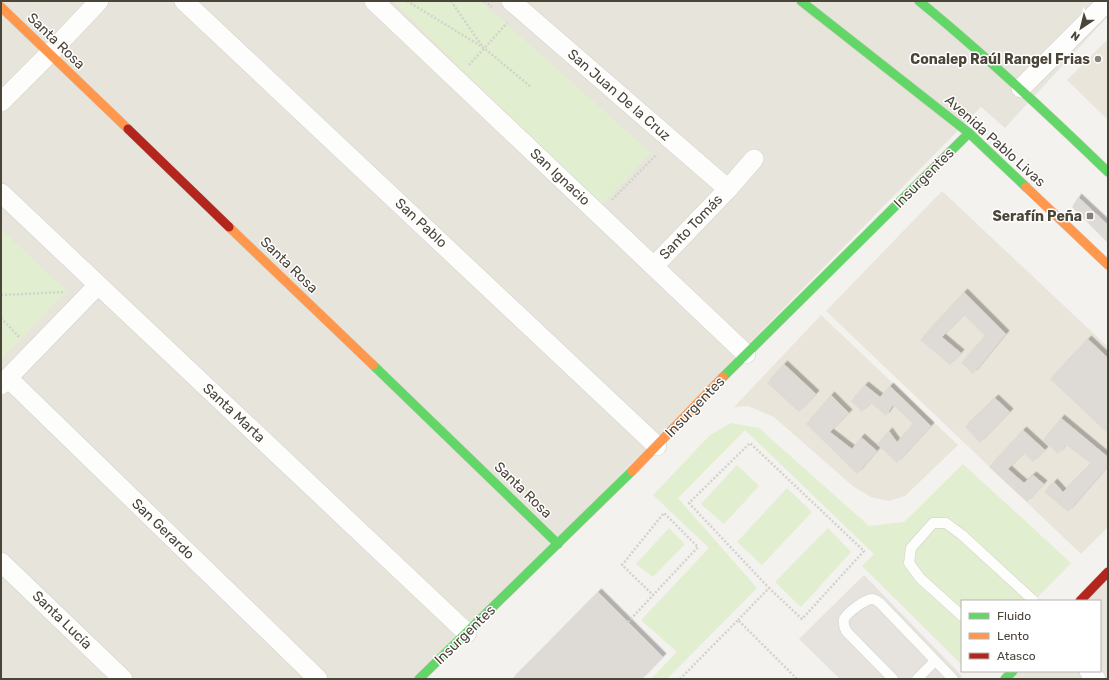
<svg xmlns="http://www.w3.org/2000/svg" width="1109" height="680" font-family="Rubik,sans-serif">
<defs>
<filter id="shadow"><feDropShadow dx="3.5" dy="-3.5" stdDeviation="0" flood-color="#0004"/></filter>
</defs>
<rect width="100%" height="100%" fill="#f4f2ee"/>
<g fill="#e7e4dc">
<polygon points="1,1 1108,1 1108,16 1005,128 981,107 420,679 1,679"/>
<polygon points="1108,576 1108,679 1005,679 1013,671 1100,671 1100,601 1083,601"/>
</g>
<g fill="#eae5da">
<polygon points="1108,39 1108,120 1067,80"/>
<polygon points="942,191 1108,347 1108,527 1081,554 826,311"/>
<polygon points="821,315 958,445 905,496 889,501 871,497 854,487 774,417 748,406 734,407"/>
</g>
<g fill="#e1eecf">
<polygon points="393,1 481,1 651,153 599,207"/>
<polygon points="1,229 67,291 1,360"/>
<polygon points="731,423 759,428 869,526 904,522 963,464 1071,563 1034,601 962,601 962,665 862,566 874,554 745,430 678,498 757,588 667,679 651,679 677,652 641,620 709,548 653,495 710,435"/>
<polygon points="737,465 759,486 724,524 701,504"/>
<polygon points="787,488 812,512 762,565 737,542"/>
<polygon points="669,528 685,544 653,577 636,564"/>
<polygon points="828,528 851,552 801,607 775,582"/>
</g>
<polygon fill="#e6e3df" points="864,575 962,676 960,679 840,679 799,639"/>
<g fill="#dedbd6" filter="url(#shadow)">
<polygon points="1078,197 1108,225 1108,243 1072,207"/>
<polygon points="964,292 1006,334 973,374 961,363 985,336 964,315 942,337 961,353 950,365 920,340"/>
<polygon points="1088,339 1108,358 1108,430 1106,432 1050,379"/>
<polygon points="784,364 816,394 799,412 767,383"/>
<polygon points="865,385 880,397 890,386 931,426 897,463 877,444 889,431 897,442 913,424 893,405 886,416 871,403 862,412 851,401"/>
<polygon points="831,395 849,413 830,432 852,449 861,437 877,451 857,474 806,424"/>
<polygon points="995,398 1010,412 980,443 965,427"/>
<polygon points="1061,418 1108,457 1108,466 1068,512 1044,492 1054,482 1063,492 1091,464 1066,445 1058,454 1043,440"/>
<polygon points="1023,430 1045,450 1033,462 1024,453 1008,469 1024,483 1033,475 1044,484 1027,502 989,467"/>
<polygon points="598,592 663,657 642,679 512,679"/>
</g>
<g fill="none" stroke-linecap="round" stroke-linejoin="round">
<g stroke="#d2d0cb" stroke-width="11">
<g id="lane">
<polyline points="962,616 920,578 909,563 911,548 933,523 946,523 962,535 1034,601"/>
<path d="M 893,679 L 846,631 C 844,627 843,624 844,619 C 847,613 865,599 872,599 C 875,599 877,601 880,603 L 953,679"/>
<polyline points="917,679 935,661"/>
</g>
</g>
<g stroke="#d2d0cb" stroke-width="20">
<g id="street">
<polyline points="184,1 657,446"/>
<polyline points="374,1 746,354"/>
<polyline points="511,1 728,189"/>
<polyline points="1021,88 1108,1"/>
<polyline points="1,102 49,54 99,1"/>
<polyline points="1,193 467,633"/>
<polyline points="654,266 728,189 754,159"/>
<polyline points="8,378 318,679"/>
<polyline points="1,385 98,285"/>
<polyline points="1,562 123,679"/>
<polyline points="1089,671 1096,679"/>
</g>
</g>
<g stroke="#d3cfc5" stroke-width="10">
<g id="fast">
<polyline points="801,1 969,133 1026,187"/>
<path d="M 919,1 C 985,55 1047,113 1108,172"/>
<polyline points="373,365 558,544"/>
<polyline points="723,377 969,133"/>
<polyline points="419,679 632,471"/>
<polyline points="1005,679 1013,671"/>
</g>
</g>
<g stroke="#d3cfc5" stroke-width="10">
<g id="slow">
<polyline points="1,7 128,129"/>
<polyline points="1026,187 1108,265"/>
<polyline points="229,227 373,365"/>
<polyline points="632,471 723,377"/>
</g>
</g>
<g stroke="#d3cfc5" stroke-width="10">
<g id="jam">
<polyline points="128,129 229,227"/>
<polyline points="1080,601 1108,572"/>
</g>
</g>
<g stroke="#d3d2cc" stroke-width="2.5" stroke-dasharray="2 2" stroke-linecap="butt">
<polyline points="407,1 484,48 531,87"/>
<polyline points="451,1 482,46"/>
<polyline points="485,1 492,7"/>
<polyline points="469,65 507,23"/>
<polyline points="612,200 657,154"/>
<polyline points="1,295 64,292"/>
<polyline points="1,318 20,338"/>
<polyline points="738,620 769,588 802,619 864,551 750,443 689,503 769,588"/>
<polyline points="628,622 698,547 664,513 622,565 653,595"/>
<polyline points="680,679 738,620 797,679"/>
</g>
<use href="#lane" stroke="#fdfdfc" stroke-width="10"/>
<use href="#street" stroke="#fdfdfc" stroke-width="19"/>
<use href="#fast" stroke="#63d668" stroke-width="9"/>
<use href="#slow" stroke="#ff974d" stroke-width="9"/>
<use href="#jam" stroke="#b3261e" stroke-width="9"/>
</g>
<g fill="#868178" stroke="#fff" stroke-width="1.5">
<circle cx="1098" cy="59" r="4"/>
<rect x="1086" y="212" width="8" height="8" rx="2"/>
</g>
<g text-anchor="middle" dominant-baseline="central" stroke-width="3" stroke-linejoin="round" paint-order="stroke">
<g font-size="14" fill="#4b4439" stroke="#fff">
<text transform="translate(56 41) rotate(44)">Santa Rosa</text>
<text transform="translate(619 95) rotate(41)">San Juan De la Cruz</text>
<text transform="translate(995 141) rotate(42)">Avenida Pablo Livas</text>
<text transform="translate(560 177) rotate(43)">San Ignacio</text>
<text transform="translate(924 178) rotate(-45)">Insurgentes</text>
<text transform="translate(421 223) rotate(43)">San Pablo</text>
<text transform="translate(691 227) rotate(-46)">Santo Tomás</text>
<text transform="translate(289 265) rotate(44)">Santa Rosa</text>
<text transform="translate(695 407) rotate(-46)">Insurgentes</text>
<text transform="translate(234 413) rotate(43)">Santa Marta</text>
<text transform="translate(523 490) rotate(44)">Santa Rosa</text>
<text transform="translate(163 529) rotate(44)">San Gerardo</text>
<text transform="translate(62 620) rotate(44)">Santa Lucía</text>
<text transform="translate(465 635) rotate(-44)">Insurgentes</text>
</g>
<g font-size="14" font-weight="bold" fill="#4b4439" stroke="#fff" text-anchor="end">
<text x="1090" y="59">Conalep Raúl Rangel Frias</text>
<text x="1082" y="216">Serafín Peña</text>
</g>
</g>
<rect width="1109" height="680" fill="none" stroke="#4b4439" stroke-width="4"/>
<rect x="961" y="600" width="140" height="72" fill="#ffffff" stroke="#b7b4b0"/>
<rect x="969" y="613" width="20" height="6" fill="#63d668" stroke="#b7b4b0"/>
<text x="997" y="620" font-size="12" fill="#4b4439">Fluido</text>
<rect x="969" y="633" width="20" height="6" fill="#ff974d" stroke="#b7b4b0"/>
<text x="997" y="640" font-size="12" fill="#4b4439">Lento</text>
<rect x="969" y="653" width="20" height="6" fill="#b3261e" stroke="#b7b4b0"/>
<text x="997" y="660" font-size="12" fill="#4b4439">Atasco</text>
<g transform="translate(1081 28) rotate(215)" stroke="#ffffff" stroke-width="3" paint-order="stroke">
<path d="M0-3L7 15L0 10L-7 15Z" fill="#4b4439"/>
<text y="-6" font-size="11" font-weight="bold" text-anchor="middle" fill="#4b4439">N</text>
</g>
</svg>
